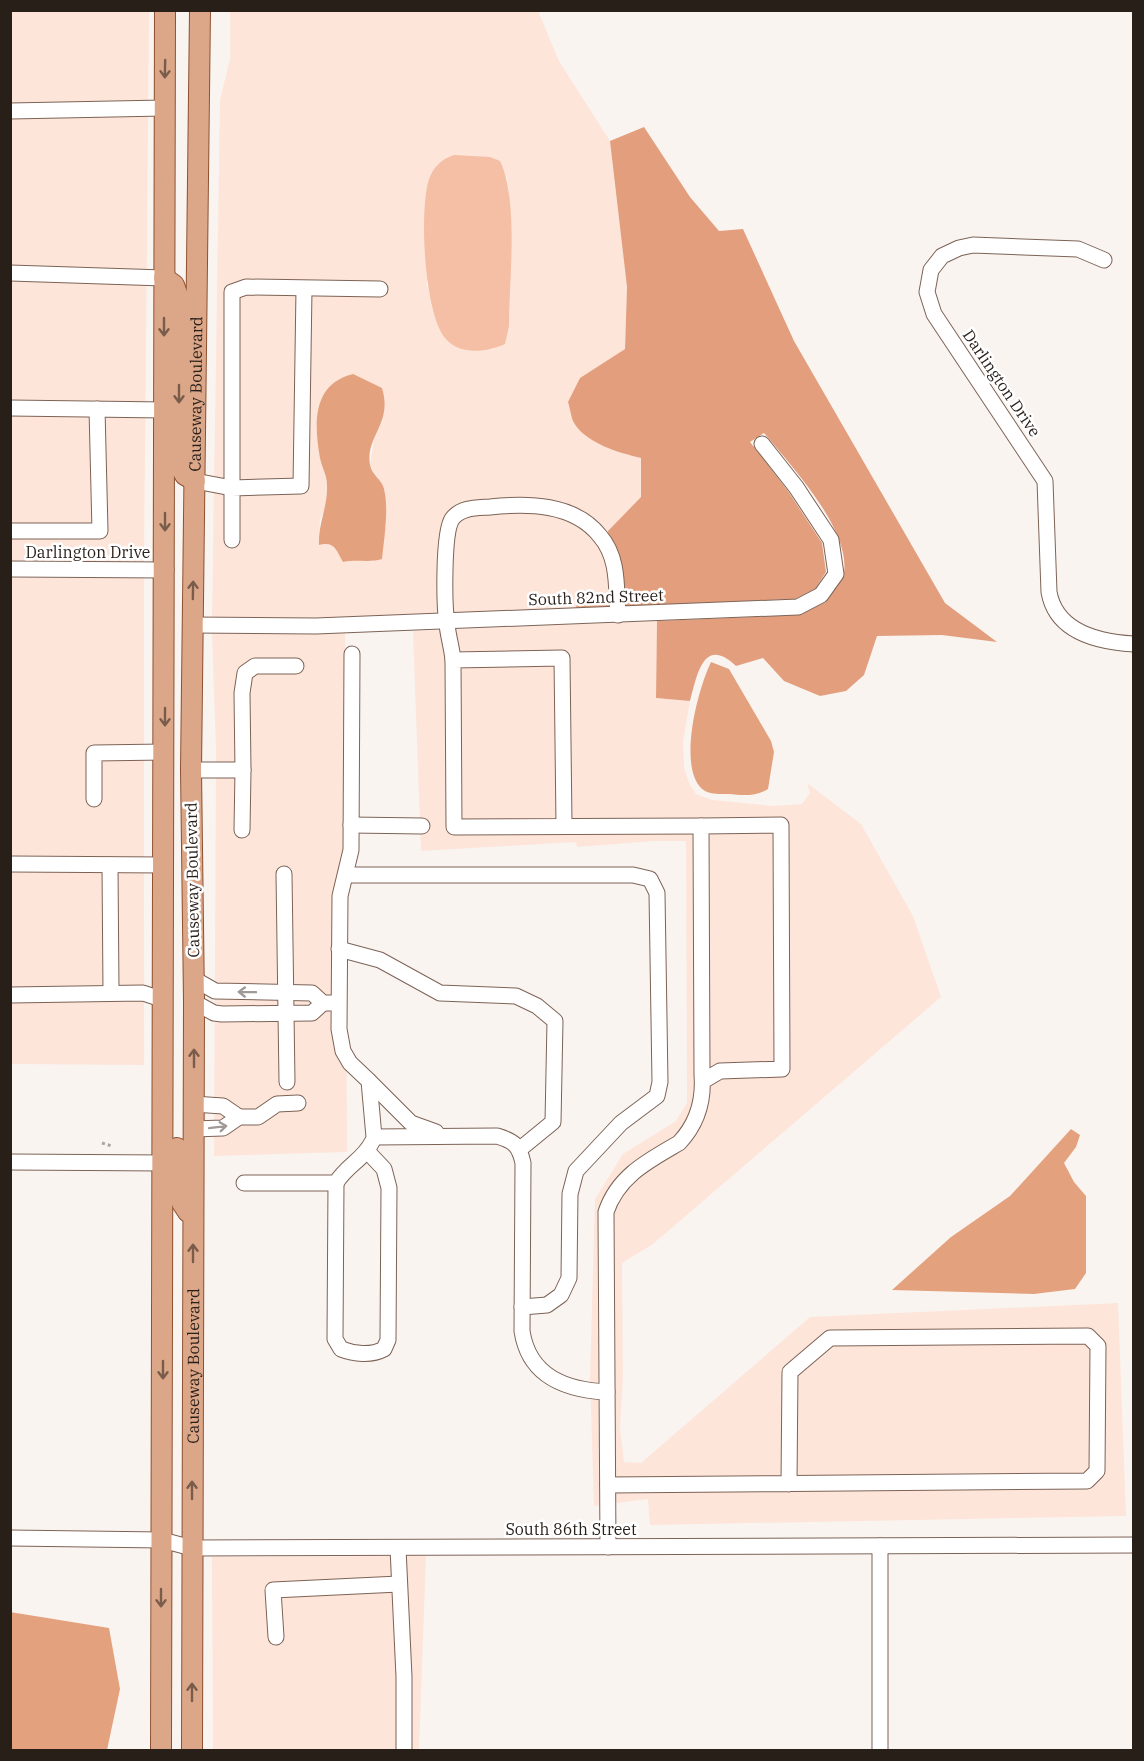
<svg xmlns="http://www.w3.org/2000/svg" width="1144" height="1761" font-family="'IBM Plex Serif',serif">
<rect width="100%" height="100%" fill="#faf4f1"/>
<g fill="#fde5da" fill-rule="evenodd">
<polygon points="11,11 149,11 144,562 11,561"/>
<path d="M 230,11 L 538,11 L 559,61 L 610,141 L 627,287 L 625,349 L 580,378 L 588,437 L 628,455 L 641,458 L 641,497 L 608,531 L 612,593 L 579,599 L 576,608 L 315,618 L 212,617 L 220,100 L 230,59 ZM 507,176 L 510,206 L 509,326 L 446,338 L 426,283 ZM 384,419 L 375,434 L 370,465 L 385,492 L 386,526 L 373,562 L 364,558 L 344,561 L 336,547 L 328,542 L 319,544 L 320,519 L 327,504 L 327,474 Z"/>
<polygon points="11,578 144,578 144,1065 11,1064"/>
<polygon points="657,621 656,698 690,701 683,741 684,767 689,783 696,794 712,800 773,806 802,804 810,793 807,783 861,824 913,916 941,997 653,1244 622,1263 623,1377 620,1428 624,1462 641,1463 810,1317 1118,1303 1126,1516 650,1525 648,1499 594,1506 590,1378 595,1199 623,1154 676,1121 687,1103 686,841 655,841 577,847 576,842 421,851 413,631"/>
<polygon points="212,633 345,633 347,1152 214,1156 216,751"/>
<polygon points="426,1556 419,1750 213,1750 212,1557"/>
</g>
<path fill="#f4bfa5" d="M 454,155 L 490,157 L 500,161 C 519,201 509,280 509,326 L 505,344 C 487,352 460,356 445,338 C 424,312 419,210 429,179 C 434,166 442,159 454,155 Z"/>
<path fill="#e39f7d" d="M 644,127 L 690,197 L 719,231 L 743,229 L 794,341 L 945,603 L 997,642 L 942,635 L 877,636 L 864,675 L 846,691 L 820,696 L 784,681 L 763,658 L 736,666 C 703,635 697,676 690,701 L 656,698 L 657,621 L 798,615 L 826,602 L 843,578 C 855,533 791,466 764,433 L 750,442 L 788,491 L 822,543 L 826,572 L 815,589 L 795,599 L 576,608 L 578,599 L 612,593 L 608,531 L 641,497 L 641,458 C 620,453 584,443 573,421 C 571,416 570,408 568,402 L 580,378 L 625,349 L 627,287 L 610,141 Z"/>
<g fill="#e4a17e">
<path d="M 353,374 L 382,388 C 393,424 365,436 370,465 C 372,475 382,480 384,489 C 389,508 384,540 382,559 C 370,563 357,559 343,562 C 336,550 335,541 319,545 C 318,523 328,507 327,485 C 327,475 322,468 320,458 C 314,424 312,384 353,374 Z"/>
<path d="M 711,662 L 729,669 L 771,741 L 774,752 L 768,789 C 755,797 743,795 728,794 C 719,794 708,795 701,788 C 678,764 698,689 711,662 Z"/>
<polygon points="1071,1129 1080,1135 1076,1147 1064,1163 1074,1182 1086,1196 1086,1273 1075,1289 1034,1294 892,1290 951,1237 1010,1196"/>
<polygon points="10,1612 109,1628 120,1689 107,1750 11,1750"/>
</g>
<g fill="none" stroke-linecap="round" stroke-linejoin="round">
<g stroke="#7d6356" stroke-width="17">
<g id="minor">
<polyline points="10,111 164,108"/>
<path d="M 1104,260 L 1078,249 L 973,245 L 959,248 L 942,256 L 931,270 L 927,292 L 934,314 L 1045,481 L 1049,592 C 1056,632 1098,642 1134,644"/>
<polyline points="10,273 164,278"/>
<polyline points="10,408 165,410"/>
<polyline points="195,481 232,488 232,292 246,287 380,289"/>
<polyline points="10,531 100,531 97,409"/>
<polyline points="232,540 232,488 301,486 304,289"/>
<polyline points="10,569 166,570"/>
<polyline points="192,625 316,626 798,607 821,595 836,574 831,540 796,487 762,444"/>
<path d="M 352,654 L 351,850 L 340,896 L 339,1029 L 343,1051 L 350,1063 L 369,1081 L 374,1137 L 497,1136 C 514,1141 519,1145 523,1163 L 522,1331 C 529,1377 566,1390 607,1392"/>
<path d="M 453,660 C 452,648 448,636 447,624 C 444,605 443,533 452,519 C 461,507 477,508 490,507 C 527,503 574,503 600,536 C 619,558 616,587 618,615"/>
<polyline points="191,770 243,770 242,830"/>
<polyline points="243,770 242,693 245,673 255,666 296,666"/>
<polyline points="94,799 94,753 165,752"/>
<polyline points="351,825 422,826"/>
<polyline points="564,825 562,658 453,660 454,827 701,826"/>
<polyline points="10,864 165,865"/>
<polyline points="110,865 111,993"/>
<polyline points="284,874 287,1082"/>
<polyline points="346,875 633,875 650,879 657,893 660,1082 657,1096 621,1123 576,1171 570,1194 569,1278 561,1295 547,1305 522,1307"/>
<polyline points="339,949 380,960 440,993 516,996 537,1006 555,1021 553,1122 520,1149"/>
<polyline points="194,979 215,991 312,993 323,1003 338,1003"/>
<polyline points="10,995 143,993 164,1000"/>
<polyline points="194,1002 214,1013 222,1014 312,1013 323,1003"/>
<polyline points="369,1081 411,1123 436,1132"/>
<polyline points="193,1104 223,1106 239,1117"/>
<polyline points="193,1129 223,1128 239,1117 258,1117 277,1104 298,1103"/>
<polyline points="10,1162 164,1163"/>
<path d="M 244,1183 L 336,1183 C 346,1166 364,1159 372,1142"/>
<path d="M 336,1183 L 335,1339 L 341,1349 C 354,1354 371,1356 384,1349 L 388,1340 L 389,1188 L 384,1169 L 367,1151"/>
<polyline points="608,1485 1087,1481 1097,1471 1098,1346 1088,1336 830,1338 790,1372 789,1484"/>
<polyline points="10,1538 162,1540 192,1548 1134,1545"/>
<polyline points="880,1546 880,1750"/>
<path d="M 608,1547 L 606,1212 C 618,1176 648,1161 679,1143 C 697,1124 704,1101 702,1075 L 701,826 L 781,825 L 782,1069 L 720,1071 L 703,1081"/>
<polyline points="398,1548 404,1677 404,1750"/>
<polyline points="276,1637 273,1590 399,1584"/>
</g>
</g>
<g stroke="#8e512f" stroke-width="22">
<g id="major">
<polyline points="164,278 174,285 179,299 181,468 185,475 195,481"/>
<polyline points="177,1148 182,1203 188,1212"/>
<polyline points="161,1750 165,10"/>
<path id="s1" d="M 192,1750 L 194,1002 L 191,770 L 200,10"/>
</g>
</g>
<polyline stroke="#ada5a1" stroke-width="3" stroke-dasharray="3 3" stroke-linecap="butt" points="102,1143 112,1146"/>
<use href="#minor" stroke="#fff" stroke-width="15"/>
<use href="#major" stroke="#dca789" stroke-width="20"/>
</g>
<defs><path id="oneway-shaft" d="M-6 0H5M1.5-3L5.5 0L1.5 3" fill="none" stroke-width="1.6" stroke-linecap="round" stroke-linejoin="round" transform="scale(1.5)"/></defs>
<g stroke="#7a5c4b">
<use href="#oneway-shaft" transform="translate(165 69) rotate(91)"/>
<use href="#oneway-shaft" transform="translate(164 327) rotate(90)"/>
<use href="#oneway-shaft" transform="translate(179 394) rotate(90)"/>
<use href="#oneway-shaft" transform="translate(165 522) rotate(90)"/>
<use href="#oneway-shaft" transform="translate(193 590) rotate(-89)"/>
<use href="#oneway-shaft" transform="translate(165 717) rotate(90)"/>
<use href="#oneway-shaft" transform="translate(194 1058) rotate(-90)"/>
<use href="#oneway-shaft" transform="translate(193 1253) rotate(-90)"/>
<use href="#oneway-shaft" transform="translate(163 1370) rotate(90)"/>
<use href="#oneway-shaft" transform="translate(192 1490) rotate(-90)"/>
<use href="#oneway-shaft" transform="translate(161 1598) rotate(90)"/>
<use href="#oneway-shaft" transform="translate(192 1692) rotate(-90)"/>
</g>
<g stroke="#9f9a98">
<use href="#oneway-shaft" transform="translate(247 992) rotate(-179)"/>
<use href="#oneway-shaft" transform="translate(218 1127) rotate(-7)"/>
</g>
<g text-anchor="middle" dominant-baseline="central" stroke-width="5" stroke-linejoin="round" paint-order="stroke">
<g font-size="16" fill="#291f19" stroke="#fff">
<text transform="translate(1002 383) rotate(56)">Darlington Drive</text>
<text stroke="none"><textPath href="#s1" startOffset="1356">Causeway Boulevard</textPath></text>
<text x="88" y="552">Darlington Drive</text>
<text transform="translate(596 597) rotate(-2)">South 82nd Street</text>
<text transform="translate(192 880) rotate(-91)">Causeway Boulevard</text>
<text stroke="none"><textPath href="#s1" startOffset="384">Causeway Boulevard</textPath></text>
<text x="571" y="1529">South 86th Street</text>
</g>
</g>
<rect width="1144" height="1761" fill="none" stroke="#291f19" stroke-width="24"/>
</svg>
